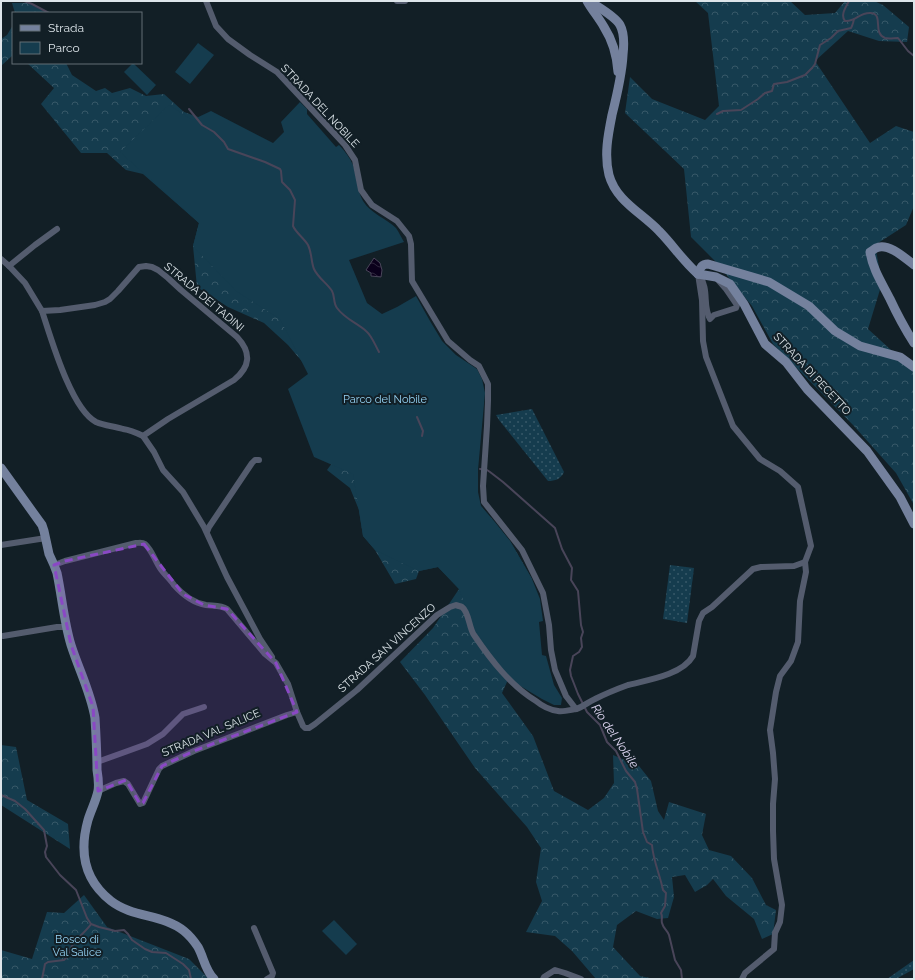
<svg xmlns="http://www.w3.org/2000/svg" width="915" height="980" font-family="Raleway,sans-serif">
<defs>
<pattern id="grass-dots" width="8" height="8" patternUnits="userSpaceOnUse"><rect width="8" height="8" fill="#153c4e"/><path d="M2 2h.1M6 6h.1" fill="none" stroke="#375868" stroke-width="1.8" stroke-linecap="round"/></pattern>
<pattern id="forest-crowns" width="20" height="18" patternUnits="userSpaceOnUse"><rect width="20" height="18" fill="#153c4e"/><path d="M2 6a3 3 0 1 1 6 0M12 15a3 3 0 1 1 6 0" fill="none" stroke="#375868"/></pattern>
<pattern id="water-waves" width="16" height="10" patternUnits="userSpaceOnUse"><rect width="16" height="10" fill="#0a001b"/><path d="M0 5q4-4 8 0t8 0" fill="none" stroke="#2d253c"/></pattern>
</defs>
<rect width="100%" height="100%" fill="#121f26"/>
<g fill="url(#grass-dots)">
<path d="M 532,409 L 564,472 C 561,479 555,481 548,481 L 499,420 L 496,415 Z"/>
<polygon points="670,565 694,568 687,623 663,619"/>
<polygon points="914,960 914,969 896,979 887,979"/>
</g>
<g fill="url(#forest-crowns)">
<polygon points="695,1 790,1 805,15 835,13 845,1 874,1 883,5 909,27 907,42 879,41 848,31 815,61 870,143 896,126 914,132 914,206 906,225 875,245 882,283 868,329 914,371 914,505 896,473 853,425 773,344 752,306 715,261 691,237 684,169 625,113 630,77 652,99 705,120 719,106 708,13"/>
<polygon points="12,3 28,3 47,13 15,13"/>
<polygon points="13,25 13,55 1,66 1,39 7,35"/>
<polygon points="27,63 66,63 72,75 96,91 105,88 112,93 130,88 146,96 164,94 184,112 215,123 320,221 455,477 494,521 510,541 532,579 521,605 520,653 502,693 533,736 554,791 588,810 604,798 614,783 613,755 639,766 651,781 658,811 664,820 669,802 706,814 702,835 709,850 731,856 752,878 766,905 776,910 773,934 762,939 754,919 726,896 713,879 707,885 695,892 685,875 672,877 674,897 668,918 657,919 636,911 617,925 613,947 640,976 655,979 596,979 572,951 555,936 526,932 542,901 536,882 541,848 527,827 475,768 425,695 400,662 433,628 459,589 438,567 419,571 416,579 395,584 375,550 363,536 359,510 350,488 327,470 343,448 317,379 288,345 264,323 228,307 197,287 193,246 199,223 143,174 126,170 107,153 81,153 41,104 54,88"/>
<polygon points="1,745 16,747 27,800 68,824 70,849 1,805"/>
<polygon points="84,895 107,927 189,959 209,979 1,979 1,950 32,959 47,912 64,913"/>
</g>
<g fill="#153c4e">
<polygon points="198,43 214,55 190,84 175,72"/>
<polygon points="133,63 156,85 147,95 124,72"/>
<path d="M 300,102 L 307,109 L 307,114 L 336,147 L 339,145 C 345,151 350,158 353,165 C 357,177 357,190 363,201 C 371,214 386,218 396,228 C 399,232 401,237 404,242 L 349,260 L 367,303 L 382,314 L 397,307 L 416,296 L 430,321 L 442,341 L 456,355 L 477,369 L 482,379 L 485,393 L 478,470 L 478,492 L 481,506 L 510,541 L 532,579 L 540,599 L 543,621 L 539,622 L 542,655 L 546,656 L 554,685 L 562,698 L 561,705 L 554,705 L 542,699 L 512,681 L 496,661 L 474,628 L 459,589 L 438,567 L 419,571 L 375,550 L 363,536 L 353,474 L 314,457 L 288,389 L 308,374 L 280,319 L 236,291 L 193,246 L 199,223 L 120,152 L 169,105 L 192,120 L 211,111 L 273,143 L 284,132 L 281,122 Z"/>
<polygon points="334,920 357,944 346,955 322,931"/>
</g>
<polygon fill="url(#water-waves)" stroke="#494559" points="374,258 380,263 382,270 381,277 371,276 371,273 366,270"/>
<g fill="none" stroke-linecap="round" stroke-linejoin="round">
<g stroke="#494559" stroke-width="2">
<polyline points="24,1 32,4 49,13"/>
<path d="M 849,1 C 846,7 840,15 845,21 C 856,22 859,12 871,13 C 884,14 872,33 885,38 C 889,39 894,38 898,38 L 908,51 L 914,56"/>
<path d="M 189,109 L 202,125 L 214,132 L 224,142 L 228,149 L 265,162 L 280,169 L 281,171 L 282,182 L 290,190 L 295,200 L 293,226 C 296,233 304,238 308,245 C 312,253 311,262 314,269 C 318,278 327,283 332,291 C 335,296 333,303 337,308 C 345,319 357,323 366,331 C 372,336 375,345 379,352"/>
<polyline points="717,114 723,111 741,110 758,99 765,93 772,91 774,84 787,82 805,75 812,68 815,64 820,45 831,38 838,31 851,28 852,26 853,23 854,19"/>
<polyline points="417,417 423,431 422,436"/>
<path d="M 480,469 L 487,470 L 490,472 L 503,482 L 555,528 L 562,549 L 572,568 L 571,580 L 578,591 L 581,625 L 583,632 L 581,638 L 582,647 L 579,652 L 573,656 L 570,670 L 571,676 L 578,694 L 587,712 L 600,725 L 607,742 L 616,751 L 626,771 L 635,782 L 637,789 L 643,832 L 647,842 L 652,845 C 653,860 660,875 663,890 L 666,893 L 665,906 L 661,913 C 663,917 661,919 662,923 C 663,928 668,931 669,935 L 675,960 L 681,970 L 682,979"/>
<polyline points="1,795 15,801 25,809 44,830 47,846 45,852 46,857 60,875 76,890 87,918 91,924 99,927 115,931 124,930 128,934 132,940 145,949 152,952 166,953 183,964 189,970 191,979"/>
<path d="M 42,979 L 45,964 L 48,962 L 64,960 C 69,956 69,951 72,946 C 77,937 86,932 91,924"/>
</g>
<g stroke="#545c6e" stroke-width="6">
<polyline points="206,1 216,26 228,39 250,55 277,72 345,145 355,160 361,190 366,197 372,205 397,221 409,236 411,244 412,281 448,341 470,360 479,366 488,384 488,401 487,426 483,486 484,502 522,550 543,593 549,625 551,650 555,670 566,696 576,709"/>
<polyline points="397,1 405,1"/>
<path d="M 1,259 L 9,266 L 25,283 L 42,311 L 60,310 L 95,305 L 105,302 L 110,299 L 118,291 L 139,267 L 146,266 L 152,267 L 158,270 L 168,278 L 181,290 L 237,337 C 252,353 250,367 234,380 L 168,419 L 143,436 L 154,452 L 163,470 L 183,492 L 204,527 L 227,577 L 260,639 L 272,657"/>
<polyline points="9,266 35,245 57,229"/>
<polyline points="698,274 702,300 703,341 706,357 733,426 760,459 780,471 798,487 811,546 805,562 806,572 800,601 798,642 791,661 780,676 776,692 770,730 773,753 775,779 773,804 773,831 774,859 782,905 780,922 775,933 774,949 745,973 742,979"/>
<path d="M 699,275 C 710,290 702,305 710,319 L 714,315 L 736,308 L 737,305 L 726,289 L 719,281"/>
<path d="M 42,311 C 51,338 71,409 96,422 C 105,426 114,426 123,429 C 130,430 137,433 143,436"/>
<polyline points="207,532 209,527 252,463 255,460 259,460"/>
<polyline points="1,545 46,538"/>
<path d="M 54,565 L 65,561 L 136,543 C 139,543 142,542 145,544 C 152,550 155,561 160,568 C 164,574 170,579 174,585 C 182,594 194,603 206,605 C 213,606 221,605 227,609 L 265,654 L 276,663 L 288,684 L 297,712 L 303,726 L 305,728 L 309,728 L 315,724 L 357,690 L 437,615 L 450,607 L 456,605 C 458,606 460,606 462,607 C 469,612 469,628 474,635 C 491,660 510,685 536,701 C 542,706 550,710 558,711 C 563,712 570,710 576,709 C 583,707 588,702 595,699 C 605,694 617,689 628,685 C 648,680 682,675 693,656 L 699,621 L 703,613 L 712,607 L 753,569 L 761,567 L 794,566 L 805,562"/>
<polyline points="3,636 57,627 66,627"/>
<polyline points="97,762 125,752 147,744 163,734 183,714 204,707"/>
<polyline points="98,791 116,783 124,781 128,784 140,804 143,803 159,769 162,766 194,751 287,715 297,712"/>
<polyline points="254,928 273,973 272,976 267,979"/>
<polyline points="543,979 544,977 555,970 565,973 581,979"/>
</g>
<g stroke="#74819d" stroke-width="9">
<path d="M 587,1 C 592,10 599,18 604,27 C 613,41 617,56 618,72"/>
<path d="M 589,1 C 598,7 615,16 620,25 C 625,34 624,46 623,55 C 622,75 617,95 612,115 C 608,135 604,155 609,175 C 616,201 642,213 659,231 C 673,245 683,261 698,274"/>
<path d="M 914,265 C 905,258 888,242 876,248 C 874,249 872,251 870,252 C 873,270 882,283 890,299 C 897,314 905,329 914,343"/>
<polyline points="698,274 716,277 730,284 744,304 765,344 786,362 807,389 867,451 900,497 914,524"/>
<path d="M 698,274 C 700,269 701,264 708,264 L 769,282 L 809,306 L 835,331 L 860,346 L 900,357 L 914,367"/>
<path d="M 1,468 L 42,525 L 44,531 L 49,554 L 54,565 L 57,573 C 62,597 64,622 71,645 C 79,670 91,693 95,718 C 96,735 97,753 97,770 C 98,776 99,785 98,791 C 96,801 91,810 88,820 C 79,852 84,880 111,901 C 133,918 163,914 184,931 C 189,935 194,941 198,947 C 204,958 205,970 214,979"/>
</g>
</g>
<path fill="#8a48c5" fill-opacity="0.2" stroke="#8a48c5" stroke-width="3" stroke-dasharray="8 5" stroke-linejoin="round" d="M 144,544 L 183,594 L 204,605 L 227,609 L 276,663 L 297,712 L 194,751 L 162,766 L 143,803 L 140,804 L 126,780 L 98,791 L 93,707 L 71,645 L 54,565 L 65,561 Z"/>
<g text-anchor="middle" dominant-baseline="central" stroke-width="4" stroke-linejoin="round" paint-order="stroke">
<g font-size="11" fill="#dde5ea" stroke="#121f26">
<text transform="translate(320 106) rotate(47)">STRADA DEL NOBILE</text>
<text transform="translate(204 297) rotate(40)">STRADA DEI TADINI</text>
<text transform="translate(812 374) rotate(47)">STRADA DI PECETTO</text>
<text transform="translate(387 648) rotate(-42)">STRADA SAN VINCENZO</text>
<text transform="translate(211 733) rotate(-23)">STRADA VAL SALICE</text>
</g>
<g font-size="11" fill="#96d4f5" stroke="#121f26">
<text x="385" y="399">Parco del Nobile</text>
<text x="77" y="939">Bosco di<tspan x="77" dy="13">Val Salice</tspan></text>
</g>
<g font-size="12" font-style="italic" fill="#e3daf6" stroke="#121f26">
<text transform="translate(615 736) rotate(56)">Rio del Nobile</text>
</g>
</g>
<rect width="915" height="980" fill="none" stroke="#dde5ea" stroke-width="4"/>
<rect x="12" y="12" width="130" height="52" fill="#121f26" stroke="#636e74"/>
<rect x="20" y="25" width="20" height="6" fill="#74819d" stroke="#636e74"/>
<text x="48" y="32" font-size="12" fill="#dde5ea">Strada</text>
<rect x="20" y="42" width="20" height="12" fill="#153c4e" stroke="#636e74"/>
<text x="48" y="52" font-size="12" fill="#dde5ea">Parco</text>
</svg>
